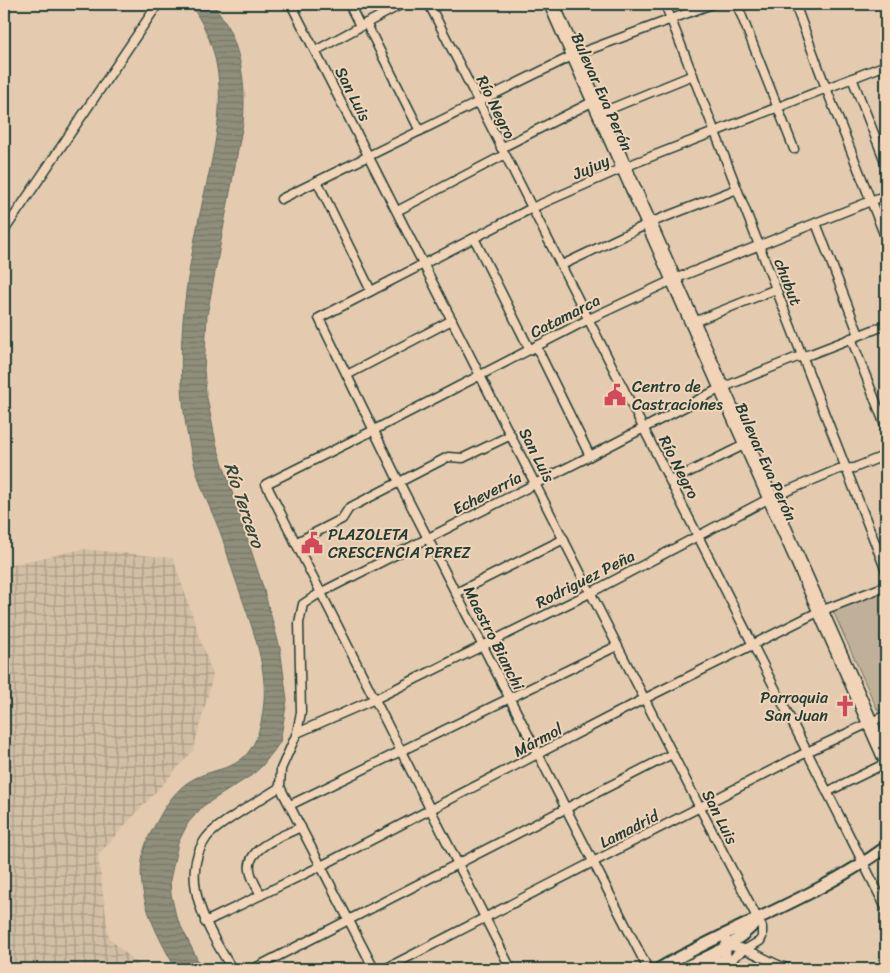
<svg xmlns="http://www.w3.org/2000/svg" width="890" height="973" font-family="Sriracha,sans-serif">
<defs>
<pattern id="industrial-grid" width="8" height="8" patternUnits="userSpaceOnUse" patternTransform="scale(1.25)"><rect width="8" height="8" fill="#d2bea5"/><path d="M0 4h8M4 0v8" fill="none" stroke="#aa9c87"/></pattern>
<pattern id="water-rules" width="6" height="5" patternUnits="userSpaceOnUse" patternTransform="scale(1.25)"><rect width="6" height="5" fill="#908f7b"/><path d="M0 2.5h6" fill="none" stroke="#757666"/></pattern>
</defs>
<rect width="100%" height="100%" fill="#e4cbb0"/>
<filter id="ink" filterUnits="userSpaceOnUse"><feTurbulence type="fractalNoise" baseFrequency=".02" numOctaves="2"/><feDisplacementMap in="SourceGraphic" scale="10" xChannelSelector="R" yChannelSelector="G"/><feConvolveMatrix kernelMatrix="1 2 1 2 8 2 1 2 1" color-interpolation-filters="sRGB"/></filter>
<g filter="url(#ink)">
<polygon fill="url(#industrial-grid)" points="83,549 173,558 213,676 193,751 98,855 109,938 143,969 4,969 4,566"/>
<polygon fill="#c0b099" stroke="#707666" points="886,590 886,708 878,711 833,611"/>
<path fill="url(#water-rules)" stroke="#636e5f" d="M 190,4 L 213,4 C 240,38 247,81 243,123 L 207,315 L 204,370 L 206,393 L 216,443 L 263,587 L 280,648 L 287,700 L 280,742 L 273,752 L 262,766 L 252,775 L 203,806 L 188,823 L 178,843 L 170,880 L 171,894 L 176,916 L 202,969 L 176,969 C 156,933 133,892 144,850 C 147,838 154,827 160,816 C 167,803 177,789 190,781 C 203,773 217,771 230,766 C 253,756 260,734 263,710 C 269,670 253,630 240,592 C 233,574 228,555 222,537 C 214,515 203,495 197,473 C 188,444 183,415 182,385 C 179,333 186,283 196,233 C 211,153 243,78 190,4 Z"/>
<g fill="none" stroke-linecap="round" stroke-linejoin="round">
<g stroke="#1f3d34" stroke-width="11">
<g id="minor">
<polyline points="291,4 700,808 762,927 762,937 760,941 736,955 728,965"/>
<polyline points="349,4 360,26"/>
<polyline points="429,4 886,908"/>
<polyline points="548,4 886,767"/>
<polyline points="555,4 886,751"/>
<polyline points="665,4 886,571"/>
<polyline points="737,4 794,149"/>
<polyline points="795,4 826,88 886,239"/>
<polyline points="366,23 420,131"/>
<polyline points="315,51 402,4"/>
<polyline points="852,78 886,164"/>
<polyline points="600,113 693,75"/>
<polyline points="501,148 592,102"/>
<polyline points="317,181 371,291"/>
<polyline points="281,199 572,56 712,4"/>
<polyline points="397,211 504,155"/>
<polyline points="816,223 859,335"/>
<polyline points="4,231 158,4"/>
<polyline points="474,238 530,350"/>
<polyline points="562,265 652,222 737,189"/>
<polyline points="696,321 776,289"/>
<polyline points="851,338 886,428"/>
<polyline points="536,346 590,456"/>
<polyline points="347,375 452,320"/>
<polyline points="671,481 744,445"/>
<polyline points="295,543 342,519 349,508 448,457 463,458 511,435"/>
<polyline points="456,593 564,539"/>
<polyline points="297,733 375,699 590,593 768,499 839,469 854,468 886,455"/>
<polyline points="280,787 281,769 297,733 301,712 299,623 303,604 320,593 590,456 719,389 795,358 811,354 886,325"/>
<polyline points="280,787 374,969"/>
<polyline points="827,792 886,763"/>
<polyline points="290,805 617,646"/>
<path d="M 261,895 C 257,888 251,878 250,870 C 246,847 285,835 301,827"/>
<polyline points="205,922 321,866 644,699 818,612 886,586"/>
<path d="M 726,946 C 750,946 767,963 789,969"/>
<polyline points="701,961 720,960 728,965"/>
<path d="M 232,969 C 210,933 176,878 207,837 C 213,830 221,825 228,820 C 245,808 263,798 280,787"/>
<polyline points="253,969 672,754"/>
<polyline points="385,969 807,752 886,715"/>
<polyline points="511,969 266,484 374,430 589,319 677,278 886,195"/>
<polyline points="648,969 399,482 319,318 532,208 627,166 886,65"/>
</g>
</g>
<g stroke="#1f3d34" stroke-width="14">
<g id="major">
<polyline points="727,942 725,953 728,965"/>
<path d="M 658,969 C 732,926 816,898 886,847"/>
<path d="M 680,969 C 704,959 741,943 757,920"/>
</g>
</g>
<use href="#minor" stroke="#f1d4b8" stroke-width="8"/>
<use href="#major" stroke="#f1d4b8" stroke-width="10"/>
</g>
</g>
<defs>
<g id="civic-bare" transform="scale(1.725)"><path d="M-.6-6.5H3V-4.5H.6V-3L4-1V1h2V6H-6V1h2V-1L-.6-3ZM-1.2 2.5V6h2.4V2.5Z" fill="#d1495b" stroke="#f1d4b8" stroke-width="2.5" paint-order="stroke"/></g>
<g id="church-bare" transform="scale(1.725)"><path d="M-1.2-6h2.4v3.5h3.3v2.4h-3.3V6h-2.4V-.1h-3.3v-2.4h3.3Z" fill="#d1495b" stroke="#f1d4b8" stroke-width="2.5" paint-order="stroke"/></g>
</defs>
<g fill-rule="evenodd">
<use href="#civic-bare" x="615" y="395"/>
<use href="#civic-bare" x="312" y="543"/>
<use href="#church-bare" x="845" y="706"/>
</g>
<g text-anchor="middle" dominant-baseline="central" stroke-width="4" stroke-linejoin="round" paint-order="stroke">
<g font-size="16" fill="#1f3d34" stroke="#f1d4b8">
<text transform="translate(602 92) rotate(66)">Bulevar Eva Perón</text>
<text transform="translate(353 94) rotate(63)">San Luis</text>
<text transform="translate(496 107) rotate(64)">Río Negro</text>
<text transform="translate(591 167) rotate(-24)">Jujuy</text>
<text transform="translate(788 282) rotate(69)">chubut</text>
<text transform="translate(565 316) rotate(-27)">Catamarca</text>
<text transform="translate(537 455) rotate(63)">San Luis</text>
<text transform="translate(766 462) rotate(66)">Bulevar Eva Perón</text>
<text transform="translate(679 467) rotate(63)">Río Negro</text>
<text transform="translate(487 493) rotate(-27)">Echeverría</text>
<text transform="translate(585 579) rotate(-27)">Rodriguez Peña</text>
<text transform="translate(494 638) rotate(63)">Maestro Bianchi</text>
<text transform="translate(538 740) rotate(-28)">Mármol</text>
<text transform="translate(720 817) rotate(63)">San Luis</text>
<text transform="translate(629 829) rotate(-27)">Lamadrid</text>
</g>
<g font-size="16" fill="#1f3d34" stroke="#f1d4b8" text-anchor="start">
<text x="632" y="386">Centro de<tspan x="632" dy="18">Castraciones</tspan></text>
<text x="328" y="534">PLAZOLETA<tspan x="328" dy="18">CRESCENCIA PEREZ</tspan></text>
<text x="828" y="697" text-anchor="end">Parroquia<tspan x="828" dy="18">San Juan</tspan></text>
</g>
<g font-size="18" font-style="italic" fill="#30493f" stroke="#f1d4b8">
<text transform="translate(244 505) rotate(71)">Río Tercero</text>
</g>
</g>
<rect width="890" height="973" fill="none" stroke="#f1d4b8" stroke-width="20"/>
<rect x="10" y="10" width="870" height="953" fill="none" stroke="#1f3d34" stroke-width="2" filter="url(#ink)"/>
</svg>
